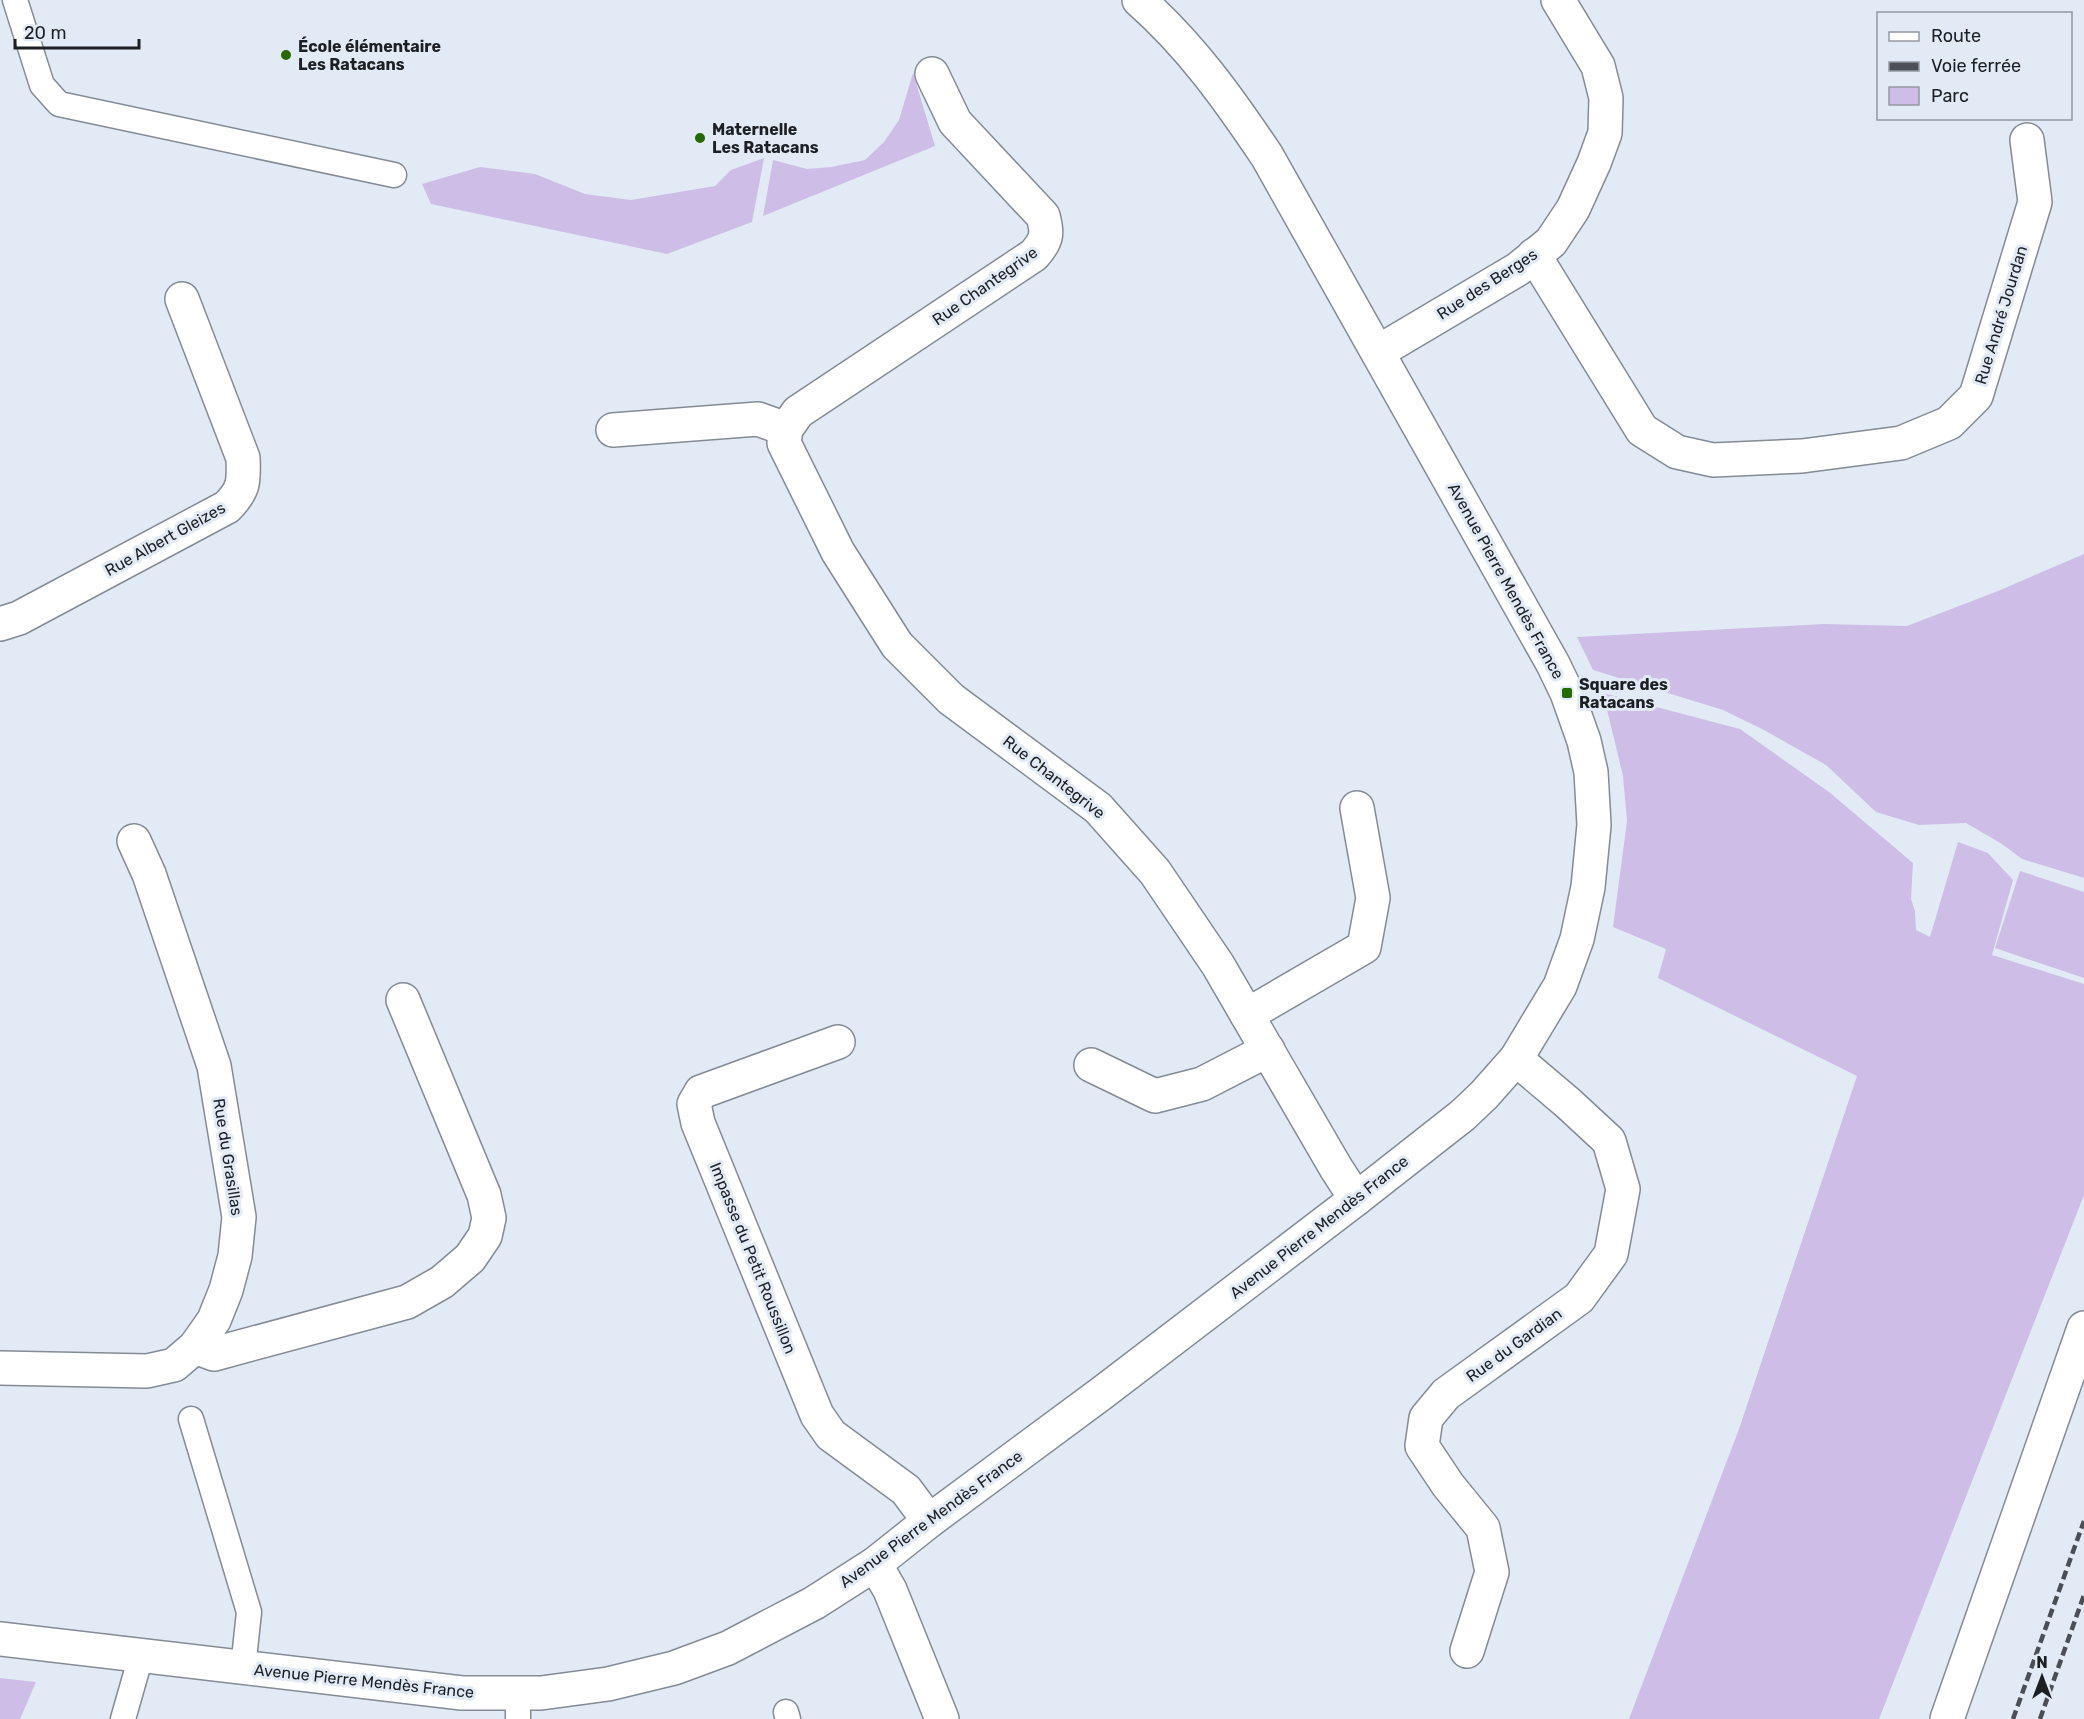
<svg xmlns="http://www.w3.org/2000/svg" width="2084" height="1719" font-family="Rubik,sans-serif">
<rect width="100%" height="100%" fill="#e2eaf5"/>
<g fill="#cebee7">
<polygon points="913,73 935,146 763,216 773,160 807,169 831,167 865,160 884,142 899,120"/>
<polygon points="764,158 752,222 667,254 431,204 422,184 480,167 535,174 585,194 631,200 715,186 731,170"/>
<polygon points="2084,554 2084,878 2022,859 2002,844 1966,823 1919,825 1876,812 1826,765 1764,730 1723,710 1593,670 1577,637 1824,624 1907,626 1998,591"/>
<polygon points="1603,693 1740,729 1829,792 1913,863 1911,899 1915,911 1916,930 1930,937 1958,842 1988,853 2013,880 1992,955 2084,984 2084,1195 1879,1719 1629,1719 1739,1429 1857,1076 1658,978 1666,949 1613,927 1627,821 1623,776"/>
<polygon points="2020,871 2084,892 2084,978 1995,948"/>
<polygon points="0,1678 36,1682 20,1719 0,1719"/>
</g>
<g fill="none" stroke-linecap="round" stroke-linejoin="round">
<g stroke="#848b95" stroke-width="27">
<g id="lane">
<polyline points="15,0 42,85 59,104 394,175"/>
<polyline points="191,1419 249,1612 243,1668"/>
<polyline points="518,1693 518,1719"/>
<polyline points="786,1712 788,1719"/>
<polyline points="123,1719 141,1656"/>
</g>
</g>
<g stroke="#848b95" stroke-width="36">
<g id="street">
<path d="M 932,74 L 955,122 L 1043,216 C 1048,234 1047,240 1034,255 L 798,412 L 786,429 L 784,443 L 838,552 L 897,645 L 951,699 L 1098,808 L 1155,872 L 1218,965 L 1336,1168 L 1356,1199"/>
<polyline points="1534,255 1642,430 1677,452 1713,460 1802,456 1901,443 1949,423 1976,396 2035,202 2027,140"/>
<polyline points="1378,352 1518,269 1551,242 1573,209 1594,163 1605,133 1606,98 1598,66 1558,0"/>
<polyline points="613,430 758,419 786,429"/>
<path d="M 0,624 L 19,618 L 227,507 C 244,490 244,482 243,458 L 182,299"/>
<polyline points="1247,1015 1364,947 1373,898 1357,808"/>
<polyline points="838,1042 701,1092 694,1104 698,1123 817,1415 831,1435 906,1490 929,1521"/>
<polyline points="1091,1065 1155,1096 1202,1084 1268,1050"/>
<polyline points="195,1347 214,1354 407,1302 442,1282 470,1258 485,1236 489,1218 484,1195 403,1000"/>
<polyline points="0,1368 147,1371 174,1365 195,1347 214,1320 226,1290 235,1256 239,1217 214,1066 149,874 134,841"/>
<polyline points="875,1564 890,1590 942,1719"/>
<path d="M 0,1639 L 462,1693 L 541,1693 L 608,1684 L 674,1668 L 728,1648 L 814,1603 L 875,1564 L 929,1521 L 1102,1393 L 1356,1199 L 1463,1115 L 1484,1095 L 1516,1059 L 1560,986 L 1577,939 L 1588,887 L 1594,825 L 1591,772 L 1584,741 L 1567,693 L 1553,664 L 1267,156 C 1228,98 1191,46 1139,0"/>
<polyline points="1467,1651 1492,1572 1483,1528 1448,1485 1422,1446 1426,1418 1446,1394 1579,1298 1611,1254 1623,1189 1609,1141 1568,1103 1516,1059"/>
<polyline points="1947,1719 2084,1328"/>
</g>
</g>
<use href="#lane" stroke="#fff" stroke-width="24"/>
<use href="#street" stroke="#fff" stroke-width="33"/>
<g stroke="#4b4f55" stroke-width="4.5" stroke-dasharray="9 4.5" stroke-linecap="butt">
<polyline points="2013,1719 2084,1521"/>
<polyline points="2040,1719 2084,1595"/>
</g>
</g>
<g fill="#246901" stroke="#e2eaf5" stroke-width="2">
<circle cx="286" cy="55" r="6"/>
<circle cx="700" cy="138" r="6"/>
<rect x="1561" y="687" width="12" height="12" rx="3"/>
</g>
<g text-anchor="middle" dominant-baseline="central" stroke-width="6" stroke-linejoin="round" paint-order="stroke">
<g font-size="16" font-weight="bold" fill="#1c1f23" stroke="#e2eaf5" text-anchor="start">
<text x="298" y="46">École élémentaire<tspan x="298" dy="18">Les Ratacans</tspan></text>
<text x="712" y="129">Maternelle<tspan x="712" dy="18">Les Ratacans</tspan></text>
<text x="1579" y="684">Square des<tspan x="1579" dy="18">Ratacans</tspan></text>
</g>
<g font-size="16" fill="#1c1f23" stroke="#e2eaf5">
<text transform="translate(1487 284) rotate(-33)">Rue des Berges</text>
<text transform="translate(985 286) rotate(-35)">Rue Chantegrive</text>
<text transform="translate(2001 315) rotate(-73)">Rue André Jourdan</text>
<text transform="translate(165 539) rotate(-29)">Rue Albert Gleizes</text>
<text transform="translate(1506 581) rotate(61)">Avenue Pierre Mendès France</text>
<text transform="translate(1054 777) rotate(38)">Rue Chantegrive</text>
<text transform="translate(228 1157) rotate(81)">Rue du Grasillas</text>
<text transform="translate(1319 1227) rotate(-38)">Avenue Pierre Mendès France</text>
<text transform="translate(753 1258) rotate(68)">Impasse du Petit Roussillon</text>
<text transform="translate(1514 1345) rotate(-36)">Rue du Gardian</text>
<text transform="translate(931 1519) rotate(-36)">Avenue Pierre Mendès France</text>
<text transform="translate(364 1681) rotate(6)">Avenue Pierre Mendès France</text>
</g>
</g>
<rect x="1877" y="12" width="195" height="108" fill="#e2eaf5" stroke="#9399a1" stroke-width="1.5"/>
<rect x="1889" y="32" width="30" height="9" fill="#ffffff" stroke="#9399a1" stroke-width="1.5"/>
<text x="1931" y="42" font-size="18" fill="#1c1f23">Route</text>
<rect x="1889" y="62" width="30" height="9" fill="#4b4f55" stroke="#9399a1" stroke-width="1.5"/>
<text x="1931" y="72" font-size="18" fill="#1c1f23">Voie ferrée</text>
<rect x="1889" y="87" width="30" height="18" fill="#cebee7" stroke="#9399a1" stroke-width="1.5"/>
<text x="1931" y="102" font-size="18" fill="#1c1f23">Parc</text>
<g transform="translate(2042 1677)" stroke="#e2eaf5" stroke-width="4.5" paint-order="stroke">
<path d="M0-4.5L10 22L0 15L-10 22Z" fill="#1c1f23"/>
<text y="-9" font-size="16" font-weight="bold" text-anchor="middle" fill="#1c1f23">N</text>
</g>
<path d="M15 39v9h124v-9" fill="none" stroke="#1c1f23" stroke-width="3"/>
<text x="24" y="39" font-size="18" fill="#1c1f23" stroke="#e2eaf5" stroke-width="4.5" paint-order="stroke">20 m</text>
</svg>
